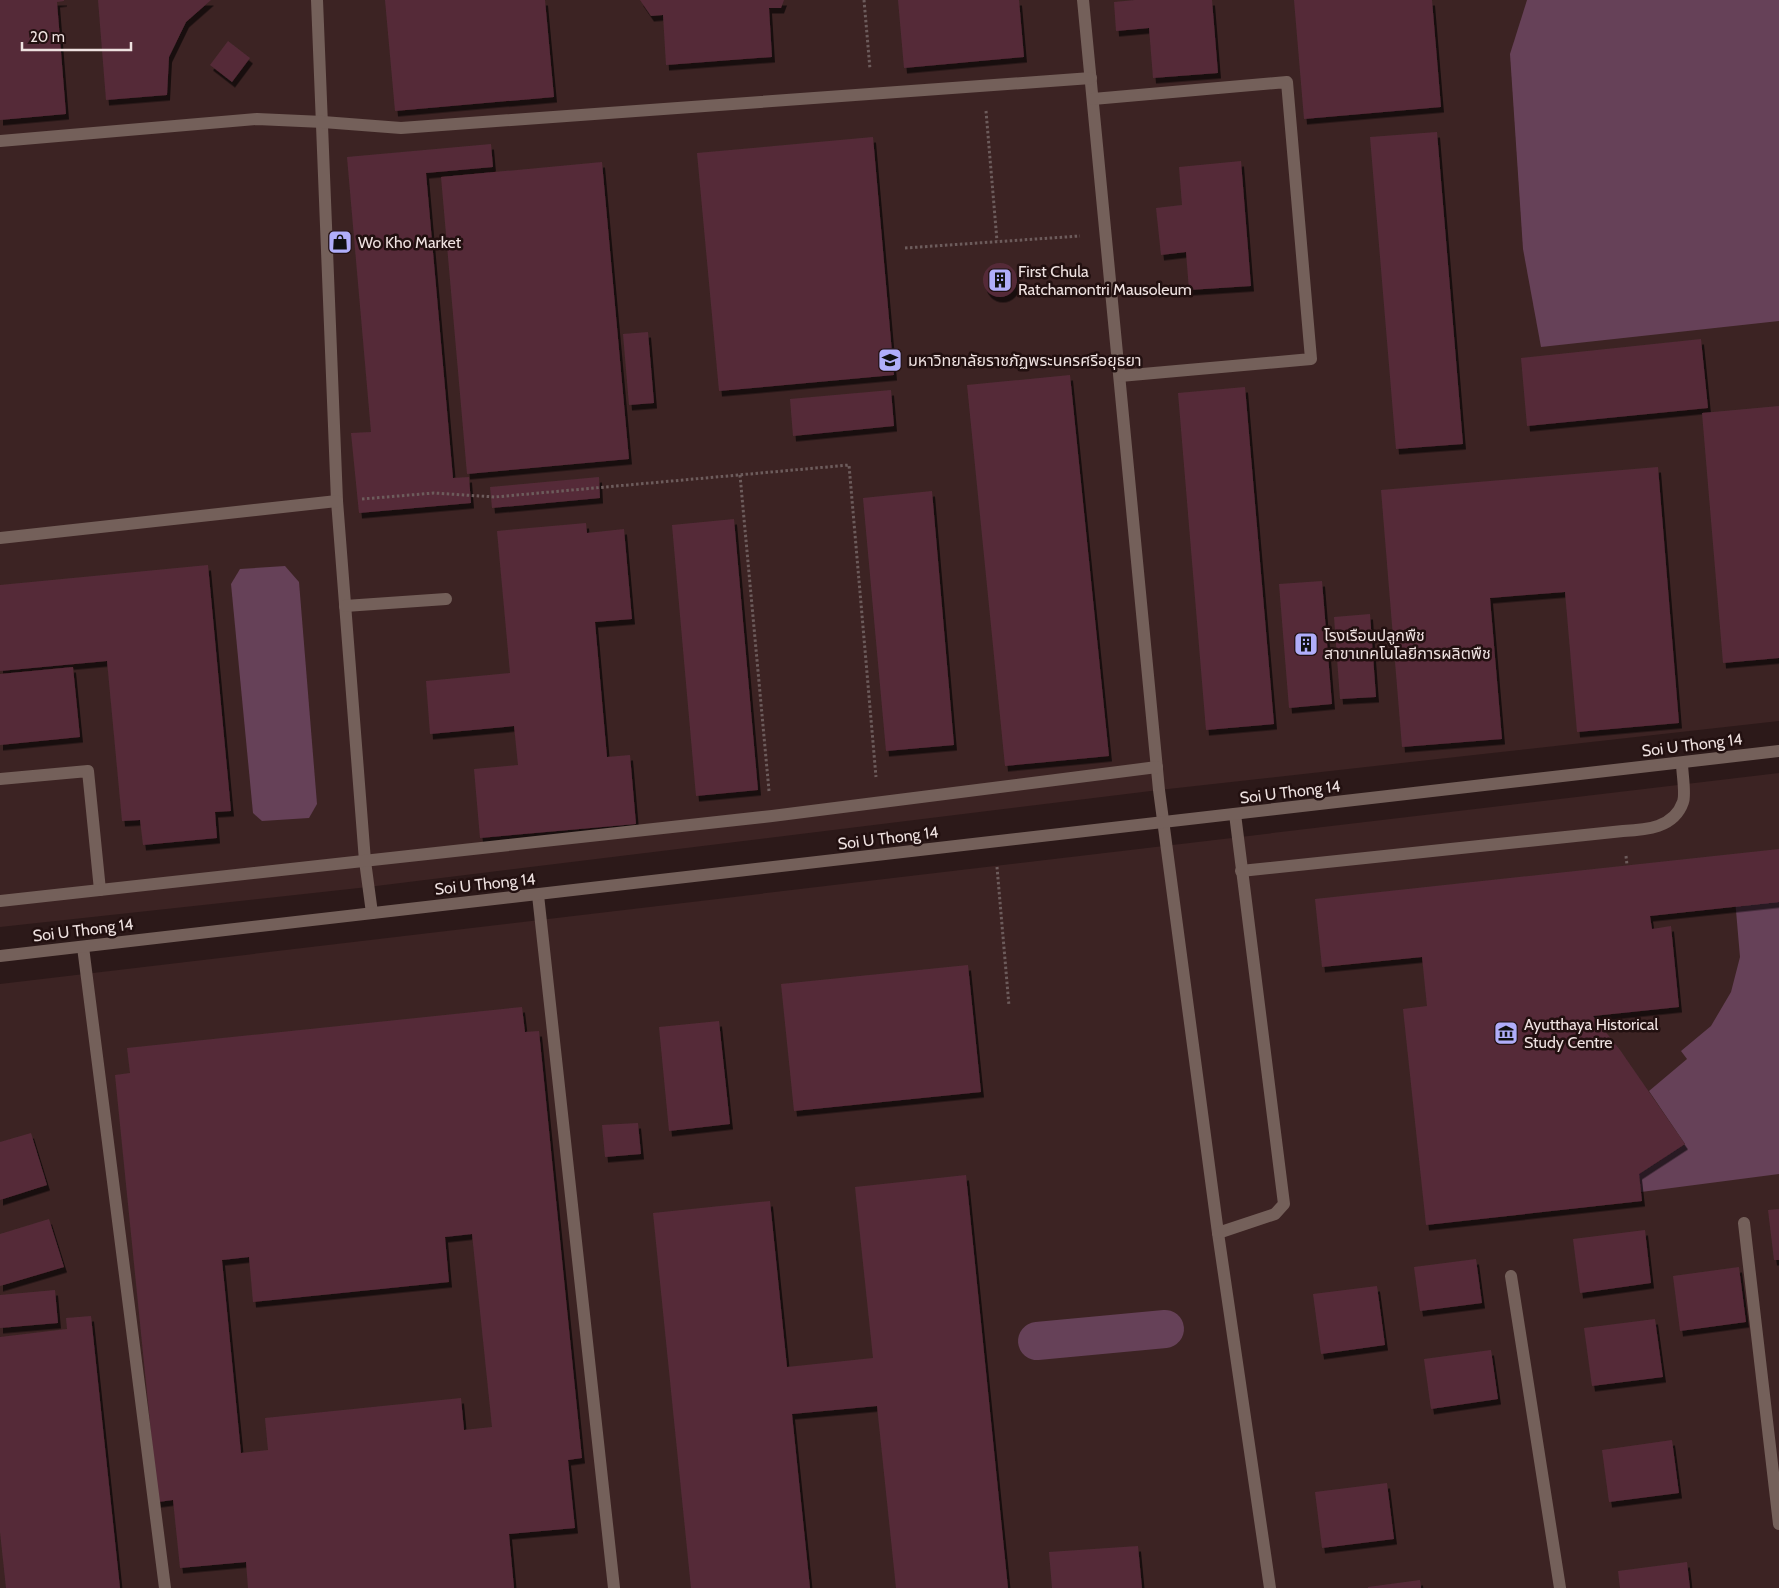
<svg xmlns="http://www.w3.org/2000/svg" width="1779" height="1588" font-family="Cabin,'Noto Sans Thai',sans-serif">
<defs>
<filter id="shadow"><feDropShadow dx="3" dy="5.5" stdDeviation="0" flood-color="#0009"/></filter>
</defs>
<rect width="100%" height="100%" fill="#2c1919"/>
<g fill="#3c2323">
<polygon points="0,0 1779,0 1779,721 1159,790 368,887 0,927"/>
<polygon points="1779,773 1779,1588 0,1588 0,984"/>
</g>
<g fill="#664158">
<polygon points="1527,0 1779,0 1779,321 1541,347 1523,249 1510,54"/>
<polygon points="285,566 299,582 317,804 309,818 262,821 253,813 231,584 240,569"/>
<polygon points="1779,895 1779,1174 1641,1192 1639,1174 1685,1144 1649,1091 1687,1059 1681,1051 1711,1026 1731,992 1740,957 1735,899"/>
</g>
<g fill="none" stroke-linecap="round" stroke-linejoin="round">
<polyline stroke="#664158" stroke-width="38" points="1037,1341 1165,1329"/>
</g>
<g fill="#542b38" fill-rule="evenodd" filter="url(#shadow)">
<polygon points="0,0 64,0 64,1 57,2 66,114 0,120"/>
<polygon points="98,0 211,0 186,22 169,57 167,95 106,100"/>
<polygon points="385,0 545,0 554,97 395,111"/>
<polygon points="640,0 784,0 781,8 769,8 772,57 666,65 663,15 651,16"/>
<polygon points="898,0 1019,0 1024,57 904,68"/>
<polygon points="1135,0 1212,0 1218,73 1153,78 1149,28 1116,31 1114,2"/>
<polygon points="1294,0 1432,0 1441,107 1304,119"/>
<polygon points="228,41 250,58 232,82 210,65"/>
<polygon points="1437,132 1463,444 1396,449 1370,137"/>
<polygon points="873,137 894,375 719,391 697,153"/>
<polygon points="491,144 493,167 426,173 453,478 469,477 471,503 359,513 351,433 371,432 347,157"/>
<polygon points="1241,161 1251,286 1189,290 1186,252 1161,255 1156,208 1182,205 1179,167"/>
<polygon points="602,162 629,459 467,474 441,177"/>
<circle cx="1000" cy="280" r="17"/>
<polygon points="648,332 654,403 629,405 623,334"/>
<polygon points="1701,339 1708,408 1527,426 1521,358"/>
<polygon points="1070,375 1109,756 1005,766 967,385"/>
<polygon points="1245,387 1274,724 1206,730 1178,393"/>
<polygon points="891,390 894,426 793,436 790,399"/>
<polygon points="1779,406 1779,658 1723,663 1702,413"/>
<polygon points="1658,467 1679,723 1577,732 1565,592 1490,598 1502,739 1402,747 1381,490"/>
<polygon points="599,477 600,498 492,508 490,487"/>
<polygon points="932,491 954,745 886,751 863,498"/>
<polygon points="734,519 758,790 696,796 672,525"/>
<polygon points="586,523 587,533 624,529 632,619 595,622 607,757 630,755 636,824 480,838 474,769 518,765 514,726 430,734 426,681 510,673 497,531"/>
<polygon points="208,565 231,811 215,812 217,838 143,845 140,820 122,821 107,661 0,671 0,585"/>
<polygon points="1322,581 1332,704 1289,708 1279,584"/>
<polygon points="1370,614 1376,697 1340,699 1334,617"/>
<polygon points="73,667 80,737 0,745 0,674"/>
<polygon points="1779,849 1779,902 1650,916 1652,929 1671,926 1679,1007 1593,1016 1620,1050 1685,1144 1639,1174 1642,1201 1426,1225 1403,1009 1427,1006 1422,957 1322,967 1315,899"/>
<polygon points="968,965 981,1092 794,1111 781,984"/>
<path d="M 522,1007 L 525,1032 L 539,1031 L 582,1458 L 568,1460 L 575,1528 L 509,1534 L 514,1588 L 248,1588 L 246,1562 L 180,1568 L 173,1500 L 158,1502 L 115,1075 L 130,1073 L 127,1048 ZM 472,1234 L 492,1427 L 464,1430 L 461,1398 L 265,1418 L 268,1450 L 241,1453 L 222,1260 L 249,1257 L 253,1302 L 449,1282 L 445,1237 Z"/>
<polygon points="719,1021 730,1124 669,1131 659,1027"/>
<polygon points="638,1123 641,1154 605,1157 602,1125"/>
<polygon points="31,1133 47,1185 0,1200 0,1142"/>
<polygon points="966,1175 1008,1588 896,1588 877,1406 792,1414 810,1588 691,1588 653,1213 770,1201 787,1367 873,1358 855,1187"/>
<polygon points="1779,1209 1779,1260 1774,1260 1768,1210"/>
<polygon points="49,1219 64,1267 0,1286 0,1234"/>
<polygon points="1645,1230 1651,1283 1580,1293 1573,1239"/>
<polygon points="1476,1259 1482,1303 1420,1311 1414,1267"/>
<polygon points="1739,1267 1746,1322 1680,1331 1673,1276"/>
<polygon points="1377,1286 1385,1345 1321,1354 1313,1294"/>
<polygon points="55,1290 58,1323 0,1328 0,1295"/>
<polygon points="91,1316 120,1588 6,1588 0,1532 0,1337 67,1329 66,1318"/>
<polygon points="1655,1319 1663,1377 1592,1386 1584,1328"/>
<polygon points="1491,1350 1498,1399 1431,1409 1424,1359"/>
<polygon points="1672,1440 1679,1493 1609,1502 1602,1450"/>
<polygon points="1387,1483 1394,1539 1322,1548 1315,1492"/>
<polygon points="1138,1546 1142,1588 1052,1588 1049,1552"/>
<polygon points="1687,1562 1690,1588 1620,1588 1618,1571"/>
<polygon points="1420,1580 1421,1588 1368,1588 1368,1587"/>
</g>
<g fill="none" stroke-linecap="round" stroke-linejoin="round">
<g stroke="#6d5c5c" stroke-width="3" stroke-dasharray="2.5 2.5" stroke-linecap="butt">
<polyline points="864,0 870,69"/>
<polyline points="986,111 997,241"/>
<polyline points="905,248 1080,236"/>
<polyline points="740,475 769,791"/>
<polyline points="362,499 434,493 495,497 849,465 876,777"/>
<polyline points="1626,856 1627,865"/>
<polyline points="997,867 1009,1006"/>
</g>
<g stroke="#74605a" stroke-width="12">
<polyline points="317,0 337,501 365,861 372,913"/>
<polyline points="1083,0 1159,790 1218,1233 1270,1588"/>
<polyline points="1093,99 1287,82 1311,359 1120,376"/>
<polyline points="0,141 257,119 323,122 401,128 1091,78"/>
<polyline points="0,538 337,501"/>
<polyline points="345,606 446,599"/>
<polyline points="0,779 88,771 100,890"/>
<path d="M 1241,871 L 1623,831 C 1646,830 1674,828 1683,802 C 1686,794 1682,773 1682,763"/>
<polyline points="538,895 614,1588"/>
<polyline points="0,901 772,816 1157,767"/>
<polyline points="83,947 165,1588"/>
<polyline points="1744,1223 1779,1524"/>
<polyline points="1218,1233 1275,1214 1284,1204 1235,814"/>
<polyline points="1511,1276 1560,1588"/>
</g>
<polyline stroke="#74605a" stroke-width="12" points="0,956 1779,751"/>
</g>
<defs>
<g id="shop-square" transform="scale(1.25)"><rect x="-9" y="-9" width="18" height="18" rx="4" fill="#b0aefa" stroke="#221010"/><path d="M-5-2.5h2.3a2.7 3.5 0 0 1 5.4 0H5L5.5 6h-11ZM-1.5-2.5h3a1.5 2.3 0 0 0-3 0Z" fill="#111"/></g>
<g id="building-square" transform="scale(1.25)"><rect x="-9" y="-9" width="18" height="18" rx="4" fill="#b0aefa" stroke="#221010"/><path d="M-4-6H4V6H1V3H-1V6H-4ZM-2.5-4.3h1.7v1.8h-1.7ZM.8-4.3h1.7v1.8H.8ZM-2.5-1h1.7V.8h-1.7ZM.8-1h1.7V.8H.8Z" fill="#111"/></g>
<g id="university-square" transform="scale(1.25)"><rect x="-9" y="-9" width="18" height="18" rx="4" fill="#b0aefa" stroke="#221010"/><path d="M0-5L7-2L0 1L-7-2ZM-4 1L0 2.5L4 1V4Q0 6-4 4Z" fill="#111"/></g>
<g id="museum-square" transform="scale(1.25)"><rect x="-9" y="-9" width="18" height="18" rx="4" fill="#b0aefa" stroke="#221010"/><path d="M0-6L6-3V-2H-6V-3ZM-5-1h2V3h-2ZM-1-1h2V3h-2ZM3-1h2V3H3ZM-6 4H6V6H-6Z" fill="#111"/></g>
</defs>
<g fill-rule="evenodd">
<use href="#shop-square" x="340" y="242"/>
<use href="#building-square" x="1000" y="280"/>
<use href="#university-square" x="890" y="360"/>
<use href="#building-square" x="1306" y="644"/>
<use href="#museum-square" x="1506" y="1033"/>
</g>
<g text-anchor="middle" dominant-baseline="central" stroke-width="5" stroke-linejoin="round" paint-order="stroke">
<g font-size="16" fill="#eee1e0" stroke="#221010" text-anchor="start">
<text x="358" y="242">Wo Kho Market</text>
<text x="1018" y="271">First Chula<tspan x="1018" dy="18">Ratchamontri Mausoleum</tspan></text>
<text x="908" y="360">มหาวิทยาลัยราชภัฏพระนครศรีอยุธยา</text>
<text x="1324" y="635">โรงเรือนปลูกพืช<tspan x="1324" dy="18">สาขาเทคโนโลยีการผลิตพืช</tspan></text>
<text x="1524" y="1024">Ayutthaya Historical<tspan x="1524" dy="18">Study Centre</tspan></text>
</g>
<g font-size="16" fill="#eee1e0" stroke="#221010">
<text transform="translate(1692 745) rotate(-7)">Soi U Thong 14</text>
<text transform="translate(1290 792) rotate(-7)">Soi U Thong 14</text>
<text transform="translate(888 838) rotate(-7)">Soi U Thong 14</text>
<text transform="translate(485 884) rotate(-6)">Soi U Thong 14</text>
<text transform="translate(83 930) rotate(-7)">Soi U Thong 14</text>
</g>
</g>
<path d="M22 42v8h109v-8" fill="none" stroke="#eee1e0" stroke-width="2.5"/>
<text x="30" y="42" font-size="15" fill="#eee1e0" stroke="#221010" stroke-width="4" paint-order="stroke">20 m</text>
</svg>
